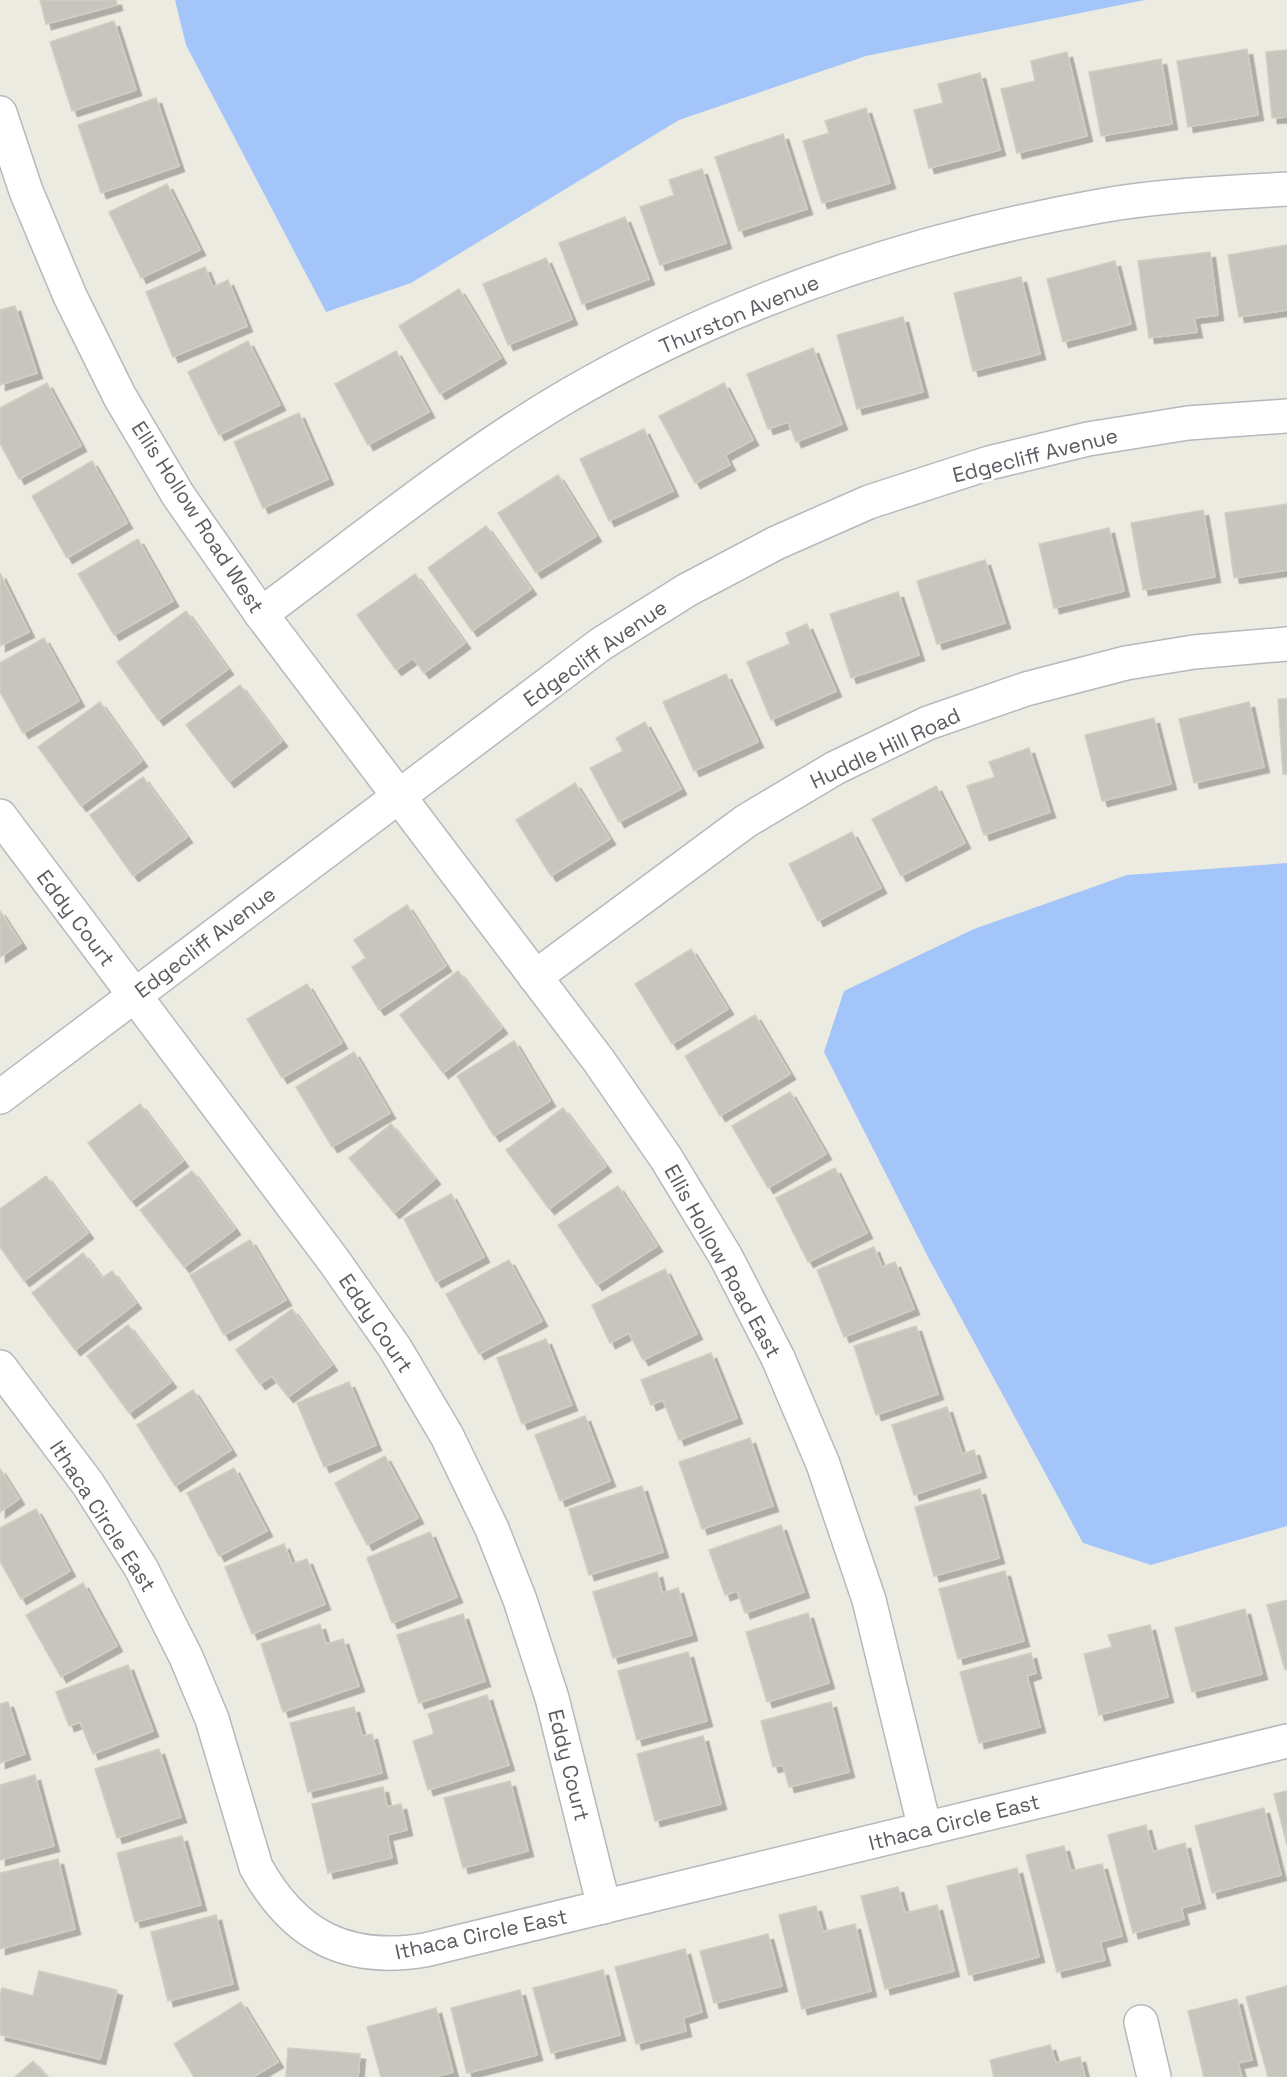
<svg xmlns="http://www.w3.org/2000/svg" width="1287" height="2077" font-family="'Space Grotesk',sans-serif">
<defs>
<filter id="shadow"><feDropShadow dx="5.5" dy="5.5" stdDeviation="0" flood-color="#0004"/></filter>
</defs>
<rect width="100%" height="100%" fill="#ecebe1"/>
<g fill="#a4c5f9">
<polygon points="175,0 1145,0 866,56 679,120 411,283 326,312 186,45"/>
<polygon points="1287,863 1287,1526 1151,1565 1083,1543 928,1257 824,1052 844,991 974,929 1127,875"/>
</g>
<g fill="#c7c6be" stroke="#d0cec0" stroke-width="1.5" filter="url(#shadow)">
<polygon points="40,0 116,0 117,5 46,24"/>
<polygon points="114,21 136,90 72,111 50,42"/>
<polygon points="1247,49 1258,115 1188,127 1177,61"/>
<polygon points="1287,50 1287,117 1272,118 1266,52"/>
<polygon points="1067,52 1087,136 1017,153 1001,89 1035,81 1031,61"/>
<polygon points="1161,59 1172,124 1101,136 1089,72"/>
<polygon points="980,73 1000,150 929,168 914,110 943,103 938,84"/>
<polygon points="156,98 179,166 101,193 78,125"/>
<polygon points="866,108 890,183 822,203 803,141 829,133 825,121"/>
<polygon points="783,134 807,209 739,231 715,157"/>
<polygon points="702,169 726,243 660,265 640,207 674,195 669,180"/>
<polygon points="167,184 200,250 141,278 109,212"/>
<polygon points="625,217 649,279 582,304 559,243"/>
<polygon points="1287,245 1287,310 1239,317 1228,255"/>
<polygon points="1210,252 1218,315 1194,318 1197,332 1149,338 1138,261"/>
<polygon points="546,258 572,319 508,345 483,284"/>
<polygon points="1115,261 1131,324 1063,342 1047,279"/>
<polygon points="205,267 213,287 228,280 247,326 173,357 146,292"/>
<polygon points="1021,277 1040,354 973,371 954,293"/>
<polygon points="459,289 501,358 440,394 399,326"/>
<polygon points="15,306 37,373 0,385 0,310"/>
<polygon points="903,317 923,392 857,409 837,335"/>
<polygon points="248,341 280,405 219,435 188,372"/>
<polygon points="813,348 842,424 796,442 788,422 768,429 747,374"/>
<polygon points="396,351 429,412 368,445 335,384"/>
<polygon points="47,383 81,446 19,479 0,443 0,408"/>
<polygon points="724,383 753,440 725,455 730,465 695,483 659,416"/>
<polygon points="299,413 328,479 263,508 234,442"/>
<polygon points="644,429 673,491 609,521 580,459"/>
<polygon points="92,461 127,523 67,558 32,496"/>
<polygon points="558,475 596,536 536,573 498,513"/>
<polygon points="1287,504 1287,570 1234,578 1225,513"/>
<polygon points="1203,510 1215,577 1143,590 1131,523"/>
<polygon points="486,526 531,589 472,631 428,568"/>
<polygon points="1109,528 1124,591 1054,608 1039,544"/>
<polygon points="138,539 173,601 114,635 78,574"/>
<polygon points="985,560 1005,623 937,644 917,581"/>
<polygon points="0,573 29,632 0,646"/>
<polygon points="415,574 465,643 424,673 413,658 396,670 357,615"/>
<polygon points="898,592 919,655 851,678 830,614"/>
<polygon points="186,611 228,669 158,720 117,662"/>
<polygon points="807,624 836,691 771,720 747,662 790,644 786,633"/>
<polygon points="44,638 79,701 23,733 0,692 0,663"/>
<polygon points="726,674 758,742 694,771 663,702"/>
<polygon points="240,685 282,741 229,782 186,725"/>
<polygon points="1278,699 1287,699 1287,774 1283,774"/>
<polygon points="100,702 142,761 81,806 38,747"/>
<polygon points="1249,702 1264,767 1194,783 1179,719"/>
<polygon points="1154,718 1171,784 1102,801 1085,735"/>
<polygon points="645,722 681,789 619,822 590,768 623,751 616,738"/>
<polygon points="1029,748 1050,812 984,835 967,786 995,777 989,762"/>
<polygon points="143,777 187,837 133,876 90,815"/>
<polygon points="575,783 610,839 551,876 516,820"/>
<polygon points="936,786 965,843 901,876 872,819"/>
<polygon points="852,832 881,888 818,921 789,864"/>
<polygon points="407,905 446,966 379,1010 352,967 366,958 354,940"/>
<polygon points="0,911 21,943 0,957"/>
<polygon points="691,949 728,1009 672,1044 635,984"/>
<polygon points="458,971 502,1028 443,1073 400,1015"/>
<polygon points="307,984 342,1043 282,1078 247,1019"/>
<polygon points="755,1015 790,1074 720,1116 685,1056"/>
<polygon points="514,1041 550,1101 494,1136 457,1076"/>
<polygon points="354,1052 390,1113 332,1147 296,1087"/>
<polygon points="790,1092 826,1154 768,1188 732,1126"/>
<polygon points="140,1104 183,1161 131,1201 88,1143"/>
<polygon points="563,1108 606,1166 549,1209 506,1150"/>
<polygon points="391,1124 435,1179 394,1213 349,1158"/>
<polygon points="835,1168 867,1233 808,1262 776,1198"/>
<polygon points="192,1171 235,1229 184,1267 140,1210"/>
<polygon points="46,1176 88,1233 24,1281 0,1247 0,1209"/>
<polygon points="618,1186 657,1246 597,1285 558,1225"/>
<polygon points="451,1194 484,1257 436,1282 404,1219"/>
<polygon points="250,1240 286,1300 224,1335 190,1275"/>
<polygon points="874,1247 882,1267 895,1262 914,1309 844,1337 817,1270"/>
<polygon points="83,1253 102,1278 112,1271 136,1303 75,1350 32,1293"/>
<polygon points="509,1260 542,1321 479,1354 446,1294"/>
<polygon points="665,1269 697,1334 643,1360 629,1333 610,1343 592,1305"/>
<polygon points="292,1309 332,1365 288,1397 272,1376 260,1384 236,1350"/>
<polygon points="128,1325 171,1382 129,1413 87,1356"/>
<polygon points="916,1326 938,1394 876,1415 854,1346"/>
<polygon points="546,1339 572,1405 522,1424 497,1358"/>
<polygon points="711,1353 737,1418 679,1440 663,1400 651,1405 641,1380"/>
<polygon points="349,1382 376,1445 324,1467 297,1403"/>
<polygon points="193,1390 231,1450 175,1486 137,1425"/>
<polygon points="947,1407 962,1454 974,1450 981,1472 914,1495 892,1425"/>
<polygon points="585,1416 610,1481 560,1501 535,1435"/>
<polygon points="750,1438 773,1506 702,1529 679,1462"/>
<polygon points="385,1456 418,1518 367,1545 335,1483"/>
<polygon points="234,1468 267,1531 219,1556 187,1493"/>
<polygon points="0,1469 19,1499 0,1512"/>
<polygon points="642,1486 663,1552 589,1575 569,1509"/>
<polygon points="980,1489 999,1558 934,1576 915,1507"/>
<polygon points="36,1509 70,1571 21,1599 0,1561 0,1528"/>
<polygon points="781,1525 804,1592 745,1613 737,1591 725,1595 709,1550"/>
<polygon points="430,1532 457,1597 392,1623 367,1558"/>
<polygon points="284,1544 292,1564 307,1559 325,1604 252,1634 225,1567"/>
<polygon points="1005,1571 1024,1641 958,1659 939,1589"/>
<polygon points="657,1572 662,1593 678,1588 692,1635 613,1658 593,1592"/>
<polygon points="83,1583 117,1646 61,1677 26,1615"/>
<polygon points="1287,1600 1287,1669 1285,1670 1267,1605"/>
<polygon points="1245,1609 1262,1674 1192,1692 1175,1628"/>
<polygon points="808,1613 829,1683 767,1702 746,1632"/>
<polygon points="463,1614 485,1681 419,1703 397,1635"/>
<polygon points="320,1624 326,1644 343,1639 359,1686 283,1712 261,1644"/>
<polygon points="1150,1625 1168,1697 1099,1715 1084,1654 1112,1647 1108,1635"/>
<polygon points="688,1652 707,1721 637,1740 618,1671"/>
<polygon points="1031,1653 1036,1673 1027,1676 1040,1727 979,1743 960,1672"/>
<polygon points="128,1665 153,1731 93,1754 80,1722 69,1726 56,1692"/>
<polygon points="487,1695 509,1765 428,1790 413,1741 434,1734 428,1714"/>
<polygon points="8,1702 25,1754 0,1763 0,1704"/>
<polygon points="831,1702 849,1772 789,1787 783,1765 773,1767 761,1721"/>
<polygon points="354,1707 362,1736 372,1734 382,1773 308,1792 290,1723"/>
<polygon points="703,1736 721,1804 655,1821 637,1754"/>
<polygon points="159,1749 181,1817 117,1838 95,1769"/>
<polygon points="35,1775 54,1846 0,1860 0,1785"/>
<polygon points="510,1781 528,1851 463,1868 444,1798"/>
<polygon points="383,1787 387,1807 401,1804 407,1830 387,1835 392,1858 328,1873 312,1804"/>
<polygon points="1287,1791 1287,1845 1274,1794"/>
<polygon points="1264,1808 1281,1875 1212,1893 1195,1826"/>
<polygon points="1146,1825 1153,1852 1185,1843 1200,1903 1181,1908 1184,1919 1133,1933 1108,1835"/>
<polygon points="182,1836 201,1905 135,1922 117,1853"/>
<polygon points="1064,1846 1071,1871 1102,1864 1122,1936 1100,1942 1105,1960 1057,1972 1026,1855"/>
<polygon points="58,1859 75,1929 0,1949 0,1873"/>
<polygon points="1017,1868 1039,1957 969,1975 947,1886"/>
<polygon points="898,1887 905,1913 937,1905 954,1971 885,1989 861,1896"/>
<polygon points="816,1906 823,1932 855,1924 871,1991 802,2009 779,1915"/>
<polygon points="216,1915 233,1984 168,2001 151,1932"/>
<polygon points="768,1934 782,1986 714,2003 700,1951"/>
<polygon points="685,1949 702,2012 683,2018 686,2031 636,2044 615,1967"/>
<polygon points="603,1970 620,2035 551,2053 533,1988"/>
<polygon points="39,1971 117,1990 100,2059 0,2035 0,1995 2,1988 33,1996"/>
<polygon points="1287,1986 1287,2077 1268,2077 1246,1997"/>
<polygon points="520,1990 537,2055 467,2073 451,2008"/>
<polygon points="1237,1999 1252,2060 1238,2063 1242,2077 1204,2077 1188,2011"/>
<polygon points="241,2002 278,2062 253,2077 194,2077 174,2044"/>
<polygon points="436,2008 453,2072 435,2077 381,2077 367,2027"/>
<polygon points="1050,2045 1056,2063 1080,2057 1085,2077 994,2077 990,2060"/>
<polygon points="288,2048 360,2054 358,2077 286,2077"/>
<polygon points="33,2061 47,2077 15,2077"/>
</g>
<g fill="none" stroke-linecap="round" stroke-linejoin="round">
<g stroke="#b7b8bd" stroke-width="36">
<g id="minor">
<polyline points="0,113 26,191 70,296 120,397 178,495 261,614 599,1061 666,1158 726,1257 778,1358 823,1464 869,1600 925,1829"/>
<path d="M 261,614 C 360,541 456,462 562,399 C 730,300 909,240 1100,206 C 1162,195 1225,193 1287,189"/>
<polyline points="0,816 334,1261 395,1348 447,1436 492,1529 520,1600 552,1698 604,1907"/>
<polyline points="535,977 746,821 835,768 928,723 1026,689 1126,663 1194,652 1287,644"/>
<polyline points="0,1097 601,644 687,590 776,543 869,502 989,463 1088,439 1188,423 1287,416"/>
<path d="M 0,1367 L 88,1484 L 141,1568 L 186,1657 L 212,1719 L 256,1867 C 294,1936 347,1963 425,1950 L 1287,1741"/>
<polyline points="1141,2022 1154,2077"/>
</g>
</g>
<use href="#minor" stroke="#fff" stroke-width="33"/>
</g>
<g text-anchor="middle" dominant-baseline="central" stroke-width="6" stroke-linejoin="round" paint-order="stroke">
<g font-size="21" fill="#5a5c61" stroke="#fff">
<text transform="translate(739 314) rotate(-23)">Thurston Avenue</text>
<text transform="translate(1035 455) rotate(-14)">Edgecliff Avenue</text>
<text transform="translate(198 517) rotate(57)">Ellis Hollow Road West</text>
<text transform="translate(595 653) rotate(-35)">Edgecliff Avenue</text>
<text transform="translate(885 748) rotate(-25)">Huddle Hill Road</text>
<text transform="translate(76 918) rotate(53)">Eddy Court</text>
<text transform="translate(205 942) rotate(-37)">Edgecliff Avenue</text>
<text transform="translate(723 1261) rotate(61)">Ellis Hollow Road East</text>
<text transform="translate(376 1323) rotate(56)">Eddy Court</text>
<text transform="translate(103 1516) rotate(57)">Ithaca Circle East</text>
<text transform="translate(569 1765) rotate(76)">Eddy Court</text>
<text transform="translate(954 1822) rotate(-14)">Ithaca Circle East</text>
<text transform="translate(481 1934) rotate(-12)">Ithaca Circle East</text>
</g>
</g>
</svg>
